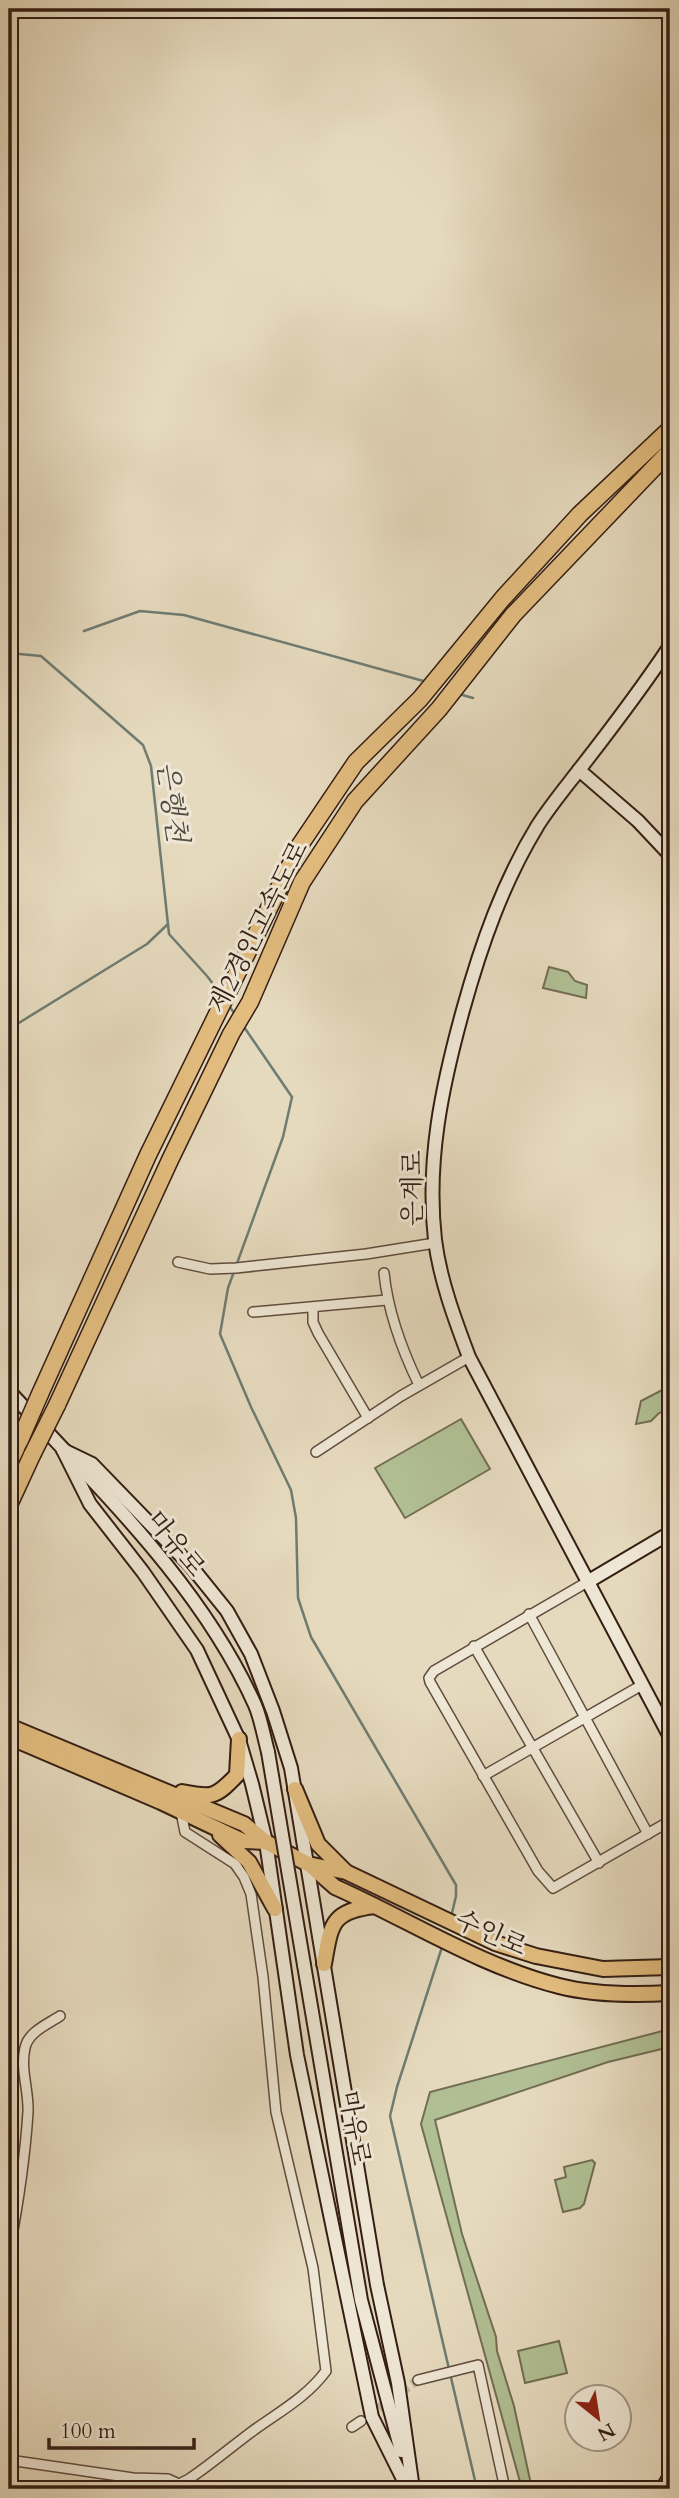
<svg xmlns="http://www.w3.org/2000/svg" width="679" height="2498" font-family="Cardo,'Noto Serif KR',serif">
<rect width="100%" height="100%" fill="#e6dabe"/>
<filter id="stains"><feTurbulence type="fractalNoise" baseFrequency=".00286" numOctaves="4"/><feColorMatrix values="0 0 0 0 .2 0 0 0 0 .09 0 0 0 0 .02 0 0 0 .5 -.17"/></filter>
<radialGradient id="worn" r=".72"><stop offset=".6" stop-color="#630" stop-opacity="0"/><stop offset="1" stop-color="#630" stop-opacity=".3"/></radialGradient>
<g fill="#b1c094" stroke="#726e54" stroke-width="2">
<polygon points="549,967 568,972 575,981 587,985 586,998 543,988"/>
<polygon points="670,1386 670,1409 659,1413 651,1421 636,1424 641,1401"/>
<polygon points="461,1419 490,1469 405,1518 375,1468"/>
<polygon points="670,2029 670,2047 608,2062 435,2120 462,2234 496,2337 497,2351 514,2406 532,2489 522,2489 421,2124 430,2092"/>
<polygon points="592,2160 595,2163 584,2204 580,2208 563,2212 555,2180 566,2177 564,2167"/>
<polygon points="559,2341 567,2373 525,2383 518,2351"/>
</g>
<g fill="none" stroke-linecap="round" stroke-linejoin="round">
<g stroke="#6e7c72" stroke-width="2.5">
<polyline points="84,631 140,611 184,615 427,682"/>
<polyline points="9,653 41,656 143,745 151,766 169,934 207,976 220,993"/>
<polyline points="459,694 473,698"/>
<polyline points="228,1004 236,1016"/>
<polyline points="242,1024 292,1097 283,1137 228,1288 220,1334 251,1407 291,1490 296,1518 298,1598 311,1637 456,1885 456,1896 451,1917"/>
<polyline points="9,1029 147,944 168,924"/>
<polyline points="442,1947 397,2087 390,2116 477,2489"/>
</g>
<polyline stroke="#c2b49c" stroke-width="9" stroke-dasharray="9 4.5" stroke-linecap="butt" points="368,2416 418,2380"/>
<g stroke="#604c3e" stroke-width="12">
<g id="street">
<polyline points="178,1262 210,1269 236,1268 366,1254 435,1243"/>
<path d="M 384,1273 C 388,1312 402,1350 419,1385"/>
<polyline points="313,1307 313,1322 318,1333 368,1418"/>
<polyline points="253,1312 387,1300"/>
<polyline points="316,1452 401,1396 469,1357"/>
<polyline points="589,1581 434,1671 429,1678 430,1682 538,1871 553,1888 670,1821"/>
<polyline points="529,1614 648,1834"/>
<polyline points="474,1646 599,1863"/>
<polyline points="483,1776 642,1685"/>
<path d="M 9,2252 C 18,2205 25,2159 28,2112 C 29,2091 20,2069 25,2048 C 28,2032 48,2024 60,2016"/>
<polyline points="418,2380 478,2365 505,2489"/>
<polyline points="352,2427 361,2421"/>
<path d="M 9,2460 L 133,2478 L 168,2479 L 179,2484 L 189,2479 C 210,2465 230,2448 250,2433 C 277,2413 306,2398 326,2371 L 313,2268 L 276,2112 L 263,1977 L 251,1894 L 244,1877 L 235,1864 L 185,1832 L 181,1812"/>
</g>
</g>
<g stroke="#331d13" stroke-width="16">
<g id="secondary">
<path d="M 670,646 C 642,688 611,729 579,770 C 565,788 551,805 538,825 C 503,882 481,945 463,1010 C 442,1086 426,1161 435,1240 C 440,1280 455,1320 469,1357 L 670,1737"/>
<polyline points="579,770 638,821 670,855"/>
<path d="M 9,1391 C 98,1488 200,1583 255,1705 C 261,1719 264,1737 268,1752"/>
<polyline points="63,1450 92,1464 190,1565 227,1611 251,1654 273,1711 291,1768 377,2285 398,2383 413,2489"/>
<polyline points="63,1450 90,1504 143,1572 197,1650 239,1740 252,1784 266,1842 297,2055 372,2417 408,2489"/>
<polyline points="589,1581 670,1533"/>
<polyline points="304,1965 361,2300 401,2451"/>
<polyline points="662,2489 670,2476"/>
</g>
</g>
<g stroke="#331d13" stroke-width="18">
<g id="primary">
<polyline points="9,1726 244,1824 266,1842 308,1864 346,1872 495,1943 536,1956 603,1969 670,1967"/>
<polyline points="9,1737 161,1802 243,1841 266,1842"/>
<polyline points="295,1789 318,1844 345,1871"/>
<path d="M 182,1792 C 212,1798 215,1798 237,1775 L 239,1739"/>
<polyline points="220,1835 249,1862 275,1909"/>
<path d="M 310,1865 L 335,1887 C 409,1920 480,1966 559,1986 C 594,1995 635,1995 670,1993"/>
<path d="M 324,1964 C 331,1924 331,1911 375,1906"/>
</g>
</g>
<g stroke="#331d13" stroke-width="19">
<g id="highway">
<polyline points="40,1394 148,1155 300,845 356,762 420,699 503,598 580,514 670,429"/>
<polyline points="57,1405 170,1160 231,1034 250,1002 302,882 355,801 439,709 513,615 670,451"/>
<polyline points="9,1463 20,1440"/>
<polyline points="9,1505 32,1455"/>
</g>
</g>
<use href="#street" stroke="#efe7d5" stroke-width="9"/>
<use href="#secondary" stroke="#efe7d5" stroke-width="12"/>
<use href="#primary" stroke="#e3bd7f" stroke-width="14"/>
<use href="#highway" stroke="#e3bd7f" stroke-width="16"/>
<g stroke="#331d13" stroke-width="16" stroke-linecap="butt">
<polyline id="secondary-bridge" points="268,1752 304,1965"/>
</g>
<g stroke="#331d13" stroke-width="19" stroke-linecap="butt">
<g id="highway-bridge">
<polyline points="20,1440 40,1394"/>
<polyline points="32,1455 57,1405"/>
</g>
</g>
<use href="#secondary-bridge" stroke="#efe7d5" stroke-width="12"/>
<use href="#highway-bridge" stroke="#e3bd7f" stroke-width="16"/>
</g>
<g text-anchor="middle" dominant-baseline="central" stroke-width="6" stroke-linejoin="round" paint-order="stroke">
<g font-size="26" fill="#331d13" stroke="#efe7d5">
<text transform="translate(258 927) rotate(-63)">제2경인고속도로</text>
<text transform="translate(412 1188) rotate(-90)">은계로</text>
<text transform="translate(176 1544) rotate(51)">마유로</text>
<text transform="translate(491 1933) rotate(24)">수인로</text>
<text transform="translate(355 2128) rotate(80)">마유로</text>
</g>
<g font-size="28" font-style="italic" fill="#514c42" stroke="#efe7d5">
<text transform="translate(172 802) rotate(82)">은행천</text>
</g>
</g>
<rect width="679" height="2498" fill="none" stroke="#e6dabe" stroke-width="35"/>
<rect x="10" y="10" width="658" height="2477" fill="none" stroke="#331d13" stroke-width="3.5"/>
<rect x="18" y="18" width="644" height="2463" fill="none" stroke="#331d13" stroke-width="2"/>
<g transform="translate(598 2418) rotate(150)"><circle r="33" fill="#efe7d5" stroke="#a49687" stroke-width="2"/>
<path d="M0-5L12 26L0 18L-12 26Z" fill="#8f2418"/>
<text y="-10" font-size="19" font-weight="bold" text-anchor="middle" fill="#331d13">N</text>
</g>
<path d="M49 2438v10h145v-10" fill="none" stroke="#331d13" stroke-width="3.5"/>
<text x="60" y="2438" font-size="21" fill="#331d13" stroke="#efe7d5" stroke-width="5" paint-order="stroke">100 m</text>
<rect width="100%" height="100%" filter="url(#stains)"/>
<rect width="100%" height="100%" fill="url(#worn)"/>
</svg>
